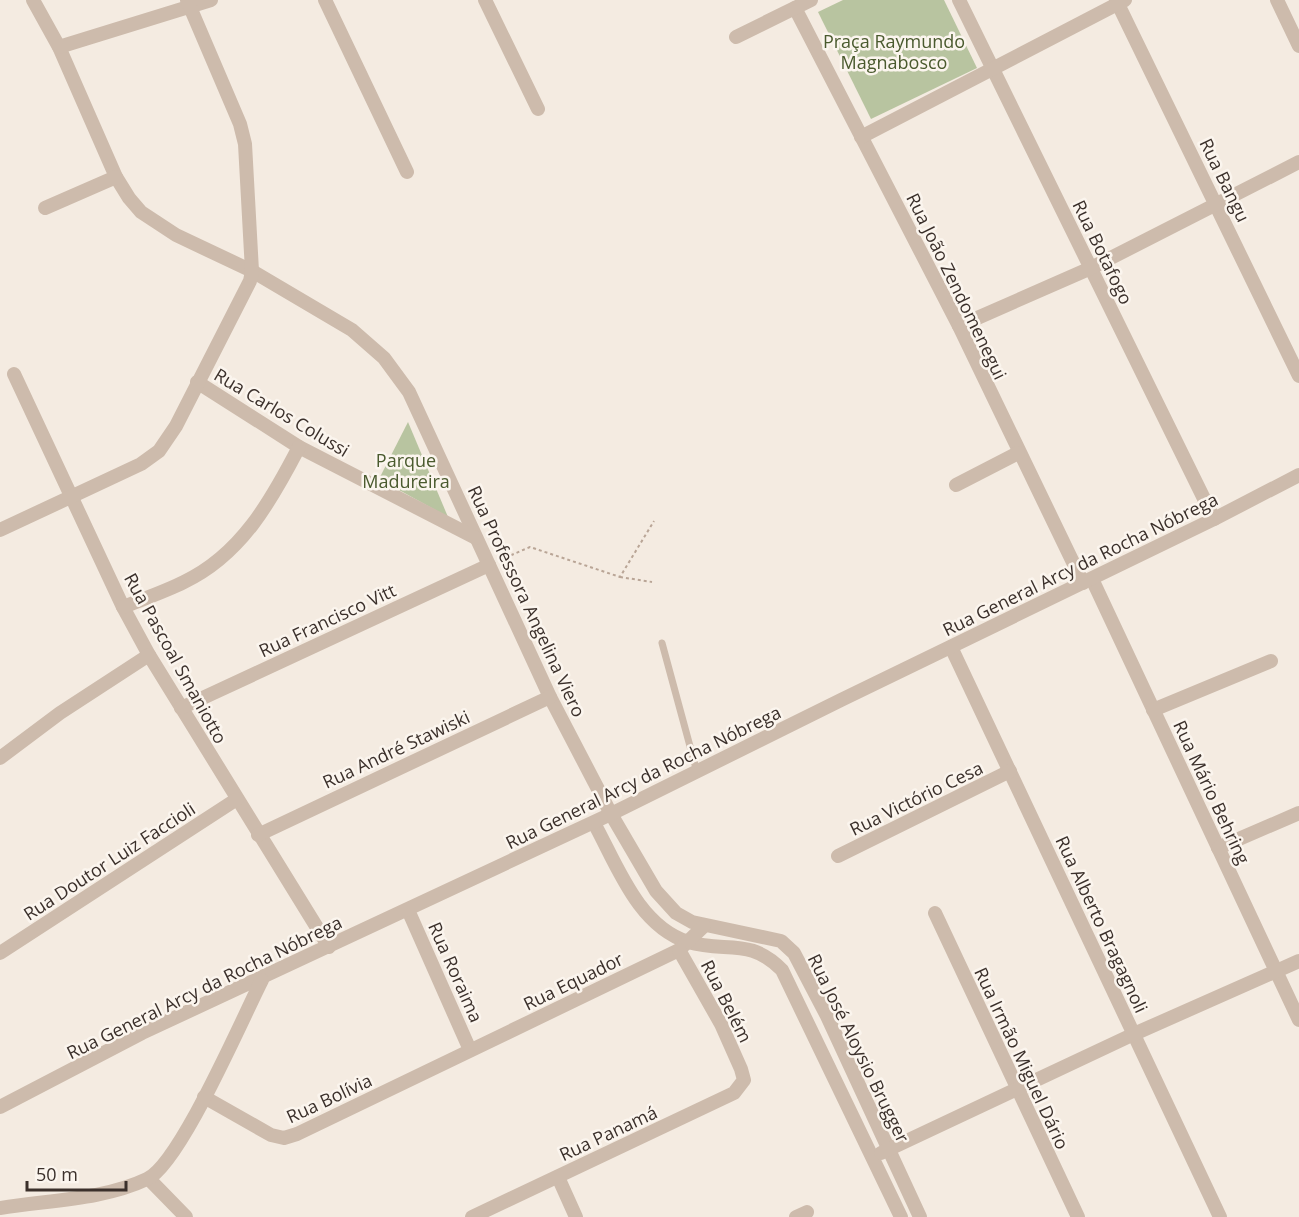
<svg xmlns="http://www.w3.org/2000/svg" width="1299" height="1217" font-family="'Open Sans',sans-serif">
<rect width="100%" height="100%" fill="#f4ebe1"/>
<g fill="#b8c4a0">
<polygon points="843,0 944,0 977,68 871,119 818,12"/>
<polygon points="408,422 448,517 379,479"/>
</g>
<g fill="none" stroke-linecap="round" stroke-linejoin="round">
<g stroke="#b9a596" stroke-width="2" stroke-dasharray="3 3" stroke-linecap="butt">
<polyline points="500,560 530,547 620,577 654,521"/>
<polyline points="620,577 652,582"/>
</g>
<polyline stroke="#cdbbac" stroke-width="7" points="662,643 697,772"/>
<g stroke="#cdbbac" stroke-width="14">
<polyline points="33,0 59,47 116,177 129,198 141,212 176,235 252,271 352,330 384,358 409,392 550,697 611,814 656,891 676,913 692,922 781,941 794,953 827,1016 920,1217"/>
<polyline points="325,0 407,172"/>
<polyline points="485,0 538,109"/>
<polyline points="959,0 1214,519"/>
<polyline points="1116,0 1299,376"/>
<polyline points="1277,0 1299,46"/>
<polyline points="795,8 959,326 1083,583"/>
<polyline points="736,37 811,0"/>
<polyline points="59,47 211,0"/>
<polyline points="861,137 1125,0"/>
<polyline points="45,208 116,177"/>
<polyline points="959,326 1091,268 1299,162"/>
<polyline points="14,374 123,607 149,655 329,947"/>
<polyline points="197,382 299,447 476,538"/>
<polyline points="956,485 1018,453"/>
<polyline points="0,530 141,464 159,451 176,426 250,281 252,271 245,144 240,124 187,0"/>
<polyline points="1092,579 1299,1020"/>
<path d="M 123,607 C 143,599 164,592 184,582 C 241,555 271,501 299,447"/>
<polyline points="951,647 1220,1217"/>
<polyline points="181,708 489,565"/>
<polyline points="1153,710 1271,661"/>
<polyline points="0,758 60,713 149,655"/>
<path d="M 594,823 C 617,865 638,926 688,942 C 726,953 750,937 782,970 L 901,1217"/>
<polyline points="258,835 550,697"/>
<polyline points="1218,848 1299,813"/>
<polyline points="838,856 1010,771"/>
<polyline points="408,910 470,1050"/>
<polyline points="935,913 1078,1217"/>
<polyline points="0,953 237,799"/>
<polyline points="204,1097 271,1135 284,1138 297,1134 679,950 704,926"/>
<polyline points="0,1107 142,1033 611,814 841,700 1214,519 1299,475"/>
<polyline points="881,1153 1134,1034 1299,961"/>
<polyline points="558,1177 576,1217"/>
<polyline points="149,1179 186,1217"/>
<path d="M 0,1208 C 48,1200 103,1200 147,1179 C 180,1164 242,1019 262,980"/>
<polyline points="472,1217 734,1093 744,1080 741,1069 721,1024 679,950"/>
<polyline points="796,1217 807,1212"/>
</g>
</g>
<g text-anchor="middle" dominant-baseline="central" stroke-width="5" stroke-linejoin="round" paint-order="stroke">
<g font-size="18" fill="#4a5a2e" stroke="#fbf5ee">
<text x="894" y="41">Praça Raymundo<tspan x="894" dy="21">Magnabosco</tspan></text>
<text x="406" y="460">Parque<tspan x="406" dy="21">Madureira</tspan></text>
</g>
<g font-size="18" fill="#3b302b" stroke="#fbf5ee">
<text transform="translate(1225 180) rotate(64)">Rua Bangu</text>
<text transform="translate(1103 252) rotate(64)">Rua Botafogo</text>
<text transform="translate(957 286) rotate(64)">Rua João Zendomenegui</text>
<text transform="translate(282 412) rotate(31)">Rua Carlos Colussi</text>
<text transform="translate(1080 564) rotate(-26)">Rua General Arcy da Rocha Nóbrega</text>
<text transform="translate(527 601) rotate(65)">Rua Professora Angelina Viero</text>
<text transform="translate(327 620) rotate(-25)">Rua Francisco Vitt</text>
<text transform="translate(176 658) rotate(61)">Rua Pascoal Smaniotto</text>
<text transform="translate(396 749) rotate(-25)">Rua André Stawiski</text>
<text transform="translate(643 777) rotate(-26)">Rua General Arcy da Rocha Nóbrega</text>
<text transform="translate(1212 792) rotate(65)">Rua Mário Behring</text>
<text transform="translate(916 798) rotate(-26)">Rua Victório Cesa</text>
<text transform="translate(109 861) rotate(-33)">Rua Doutor Luiz Faccioli</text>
<text transform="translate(1102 924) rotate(65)">Rua Alberto Bragagnoli</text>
<text transform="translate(456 972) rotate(66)">Rua Roraima</text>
<text transform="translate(573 981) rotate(-26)">Rua Equador</text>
<text transform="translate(204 987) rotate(-26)">Rua General Arcy da Rocha Nóbrega</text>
<text transform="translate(727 1001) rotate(63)">Rua Belém</text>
<text transform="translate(859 1048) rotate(64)">Rua José Aloysio Brugger</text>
<text transform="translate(1022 1058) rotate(65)">Rua Irmão Miguel Dário</text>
<text transform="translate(329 1098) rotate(-25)">Rua Bolívia</text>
<text transform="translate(608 1133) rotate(-25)">Rua Panamá</text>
</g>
</g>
<path d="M27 1181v9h99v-9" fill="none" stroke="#3b302b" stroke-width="3"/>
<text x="36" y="1181" font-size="18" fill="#3b302b" stroke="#fbf5ee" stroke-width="4.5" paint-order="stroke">50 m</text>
</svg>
